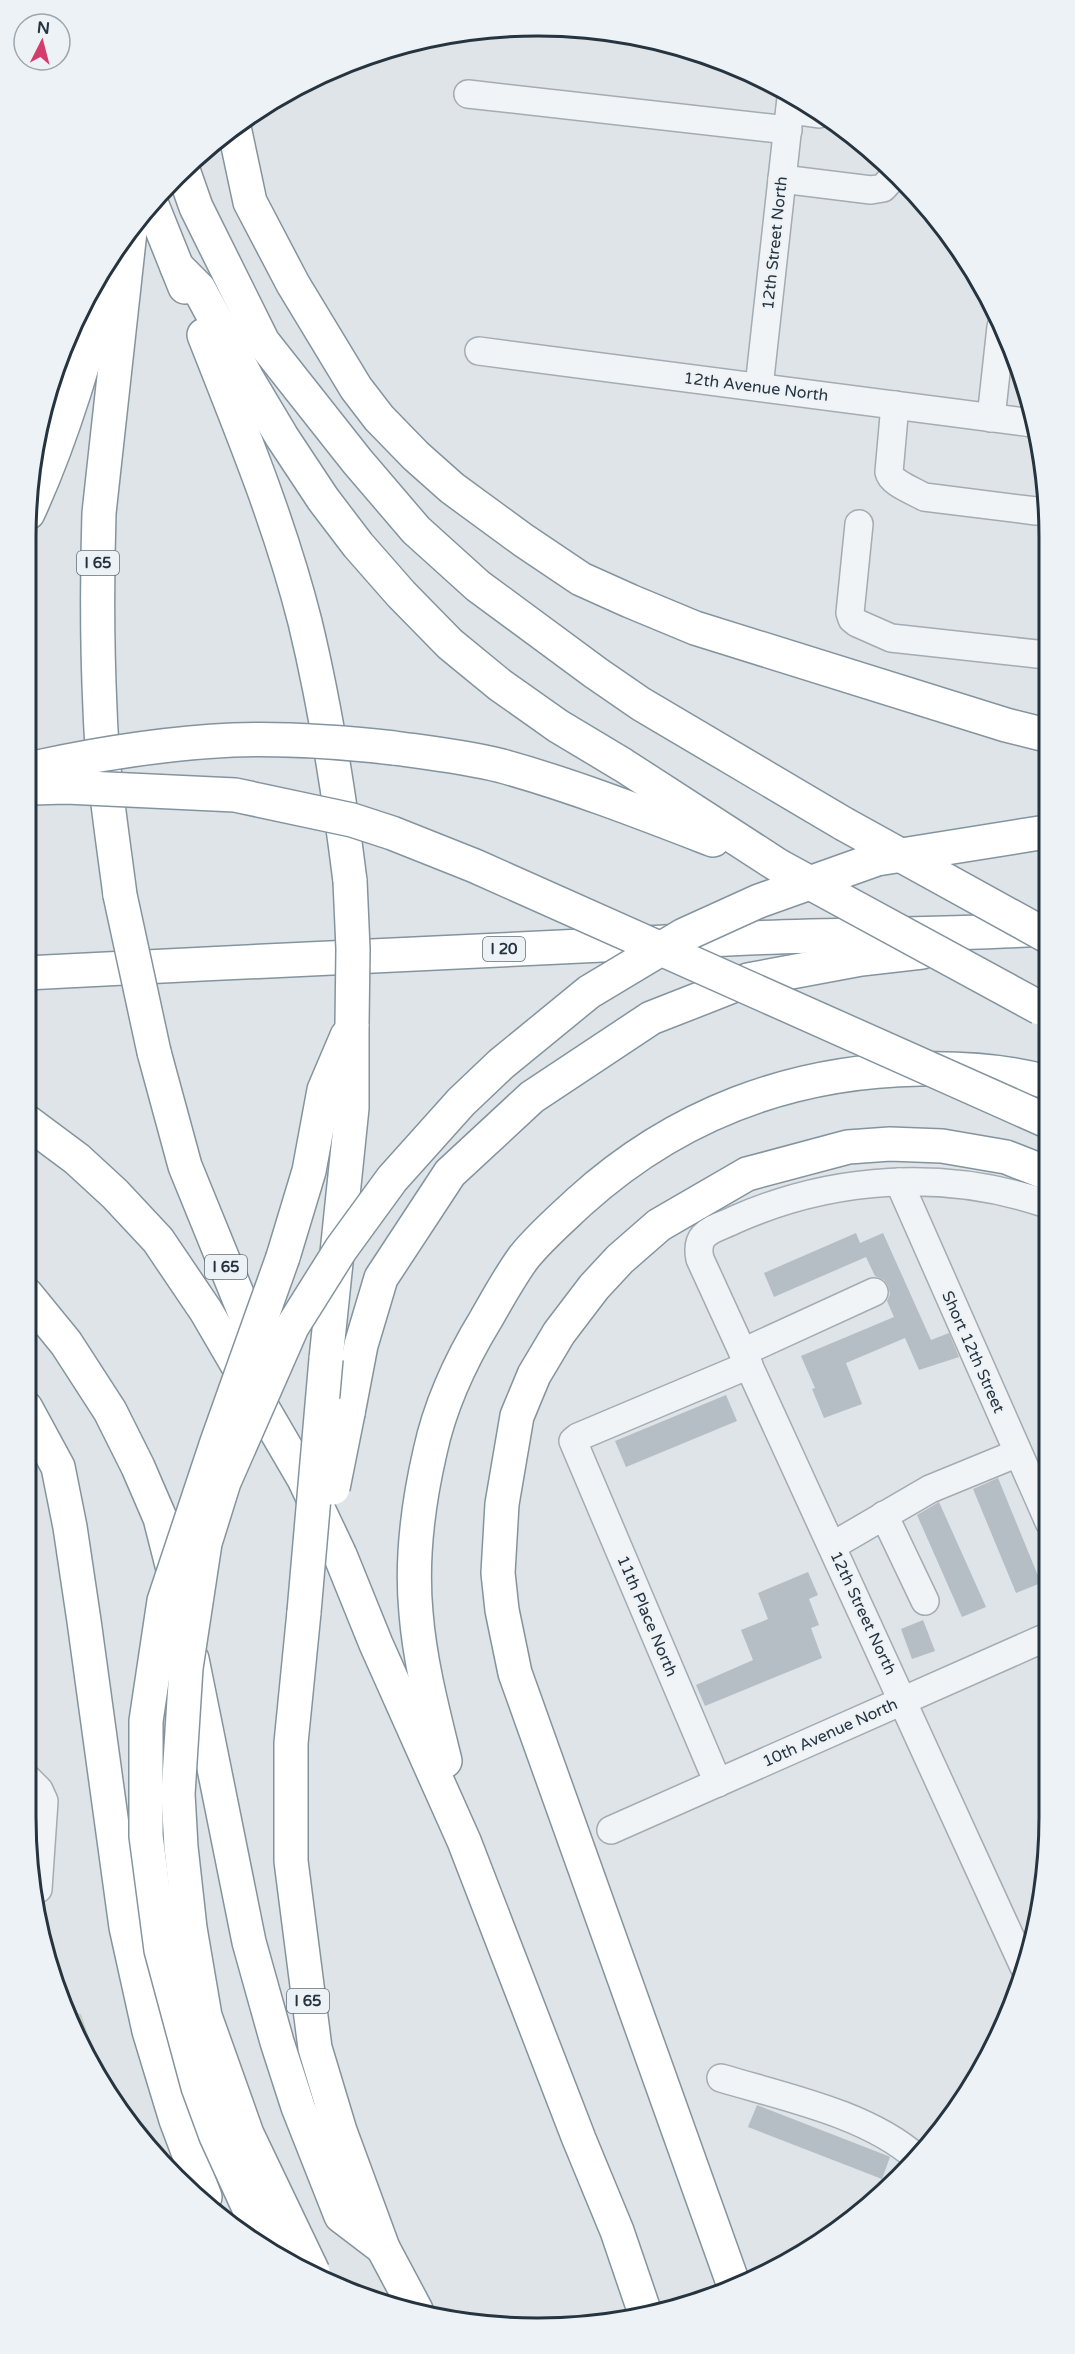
<svg xmlns="http://www.w3.org/2000/svg" width="1075" height="2354" font-family="'Varela Round',sans-serif">
<rect width="100%" height="100%" fill="#dee4e8"/>
<polygon fill="#c7d2be" points="66,2011 81,2014 103,2079 166,2165 152,2154 94,2072"/>
<g fill="#b5bec5">
<polygon points="856,1233 860,1243 883,1233 931,1340 949,1333 959,1357 919,1370 905,1338 846,1363 862,1404 824,1418 812,1389 815,1388 801,1356 894,1317 887,1301 890,1294 888,1286 884,1280 875,1276 866,1257 774,1297 764,1273"/>
<polygon points="726,1395 737,1421 626,1467 615,1441"/>
<polygon points="998,1478 1041,1583 1016,1593 973,1489"/>
<polygon points="939,1502 986,1607 962,1617 917,1515"/>
<polygon points="808,1572 818,1595 809,1599 819,1625 811,1628 822,1658 705,1706 696,1685 753,1660 741,1630 768,1619 758,1593"/>
<polygon points="923,1620 935,1651 912,1659 901,1629"/>
<polygon points="757,2105 888,2156 890,2157 882,2179 748,2127"/>
</g>
<g fill="none" stroke-linecap="round" stroke-linejoin="round">
<g stroke="#a3acb2" stroke-width="30">
<g id="minor">
<polyline points="468,94 788,130"/>
<polyline points="790,110 819,114"/>
<polyline points="782,179 871,190 883,188 894,176"/>
<polyline points="479,351 1032,423"/>
<polyline points="759,387 791,98"/>
<path d="M 895,405 L 889,472 C 891,483 914,491 924,497 L 1036,511"/>
<polyline points="991,418 1001,327"/>
<polyline points="859,524 850,613 852,619 857,623 891,638 1046,655"/>
<polyline points="899,1182 1049,1522"/>
<polyline points="743,1352 874,1292"/>
<polyline points="884,1515 925,1601"/>
<polyline points="832,1546 930,1489 1018,1453"/>
<polyline points="26,1777 39,1790 44,1801 38,1889"/>
<polyline points="718,1783 573,1441 578,1437 749,1365"/>
<polyline points="611,1830 1049,1636"/>
<path d="M 1024,1967 L 700,1259 C 694,1231 714,1230 734,1220 C 833,1176 945,1169 1047,1204"/>
<path d="M 721,2078 C 784,2097 868,2114 917,2158"/>
</g>
</g>
<g stroke="#84949f" stroke-width="36">
<g id="highway">
<polyline points="234,127 250,202 293,284 356,388 379,418 416,456 452,488 523,540 581,579 630,601 695,628 1006,725 1046,735"/>
<polyline points="183,170 196,207 263,342 357,461 416,530 478,586 596,673 641,704 844,824"/>
<polyline points="152,205 185,287"/>
<polyline points="177,267 199,289 248,380 282,437 323,499 358,545 401,594 450,644 500,685 558,726 623,765 779,866"/>
<path d="M 204,335 C 241,429 280,523 305,622 C 326,709 339,793 350,881"/>
<path d="M 28,513 C 64,435 87,353 109,270"/>
<path d="M 394,748 C 430,753 466,757 502,766 C 574,786 643,813 713,840"/>
<path d="M 120,895 C 112,833 102,771 100,709 C 97,644 97,578 99,513 L 130,231"/>
<path d="M 26,973 C 267,961 508,948 749,938 C 848,934 947,935 1047,929"/>
<polyline points="154,1052 185,1166 262,1355"/>
<polyline points="26,1121 77,1159 115,1194 158,1240 206,1311 304,1479 340,1555 376,1644 464,1841 579,2139 617,2231 646,2316"/>
<polyline points="283,1257 309,1171 324,1090 347,1036"/>
<polyline points="26,1294 66,1343 110,1411 138,1467 160,1518 177,1585"/>
<polyline points="326,1359 352,1108 352,1024"/>
<polyline points="26,1408 58,1467 70,1527 84,1621 126,1927 149,2031 176,2120 205,2197"/>
<polyline points="348,1413 361,1345 381,1278 450,1173 532,1097 651,1018 748,980 861,959 922,952"/>
<polyline points="304,1612 291,1743 291,1861 315,2048 340,2131 383,2248 416,2310"/>
<polyline points="192,1659 249,1942 277,2042 298,2107 341,2216 383,2248"/>
<path d="M 445,1761 C 433,1712 420,1663 416,1613 C 411,1560 418,1504 430,1452 C 440,1405 461,1360 486,1319 C 498,1298 510,1276 524,1257 C 540,1237 561,1219 579,1202 C 675,1115 791,1071 920,1069 C 962,1068 1006,1071 1047,1082"/>
<polyline points="733,2283 515,1673 502,1610 498,1573 502,1504 517,1416 534,1375 559,1333 594,1287 620,1259 659,1225 747,1174 848,1147 890,1144 942,1146 1006,1157 1047,1173"/>
</g>
</g>
<use href="#minor" stroke="#f1f4f6" stroke-width="27"/>
<use href="#highway" stroke="#fff" stroke-width="33"/>
<g stroke="#84949f" stroke-width="36" stroke-linecap="butt">
<g id="highway-bridge">
<path d="M 38,767 C 103,753 167,743 233,740 C 287,738 340,742 394,748"/>
<polyline points="32,788 66,787 235,795 352,820 392,833 475,866 1047,1121"/>
<polyline points="844,824 1047,936"/>
<polyline points="779,866 1040,1008"/>
<polyline points="350,881 353,949 352,1024"/>
<polyline points="120,895 154,1052"/>
<polyline points="333,1488 348,1413"/>
<polyline points="304,1612 326,1359"/>
<polyline points="267,2248 216,2136 198,2087 161,1950 146,1836 146,1721 164,1601 217,1442 283,1257"/>
<polyline points="313,2272 247,2134 205,2016 190,1928 181,1847 178,1794 186,1668 205,1543 224,1482 292,1327 341,1249 392,1179 461,1102 501,1064 589,992 684,935 759,901 877,859 1046,832"/>
</g>
</g>
<use href="#highway-bridge" stroke="#fff" stroke-width="33"/>
</g>
<g text-anchor="middle" dominant-baseline="central" stroke-width="4.5" stroke-linejoin="round" paint-order="stroke">
<g fill="#edf2f6" stroke="#626d77" stroke-width="1.5">
<rect x="77" y="551" width="42" height="24" rx="4.5"/>
<rect x="483" y="937" width="42" height="24" rx="4.5"/>
<rect x="205" y="1255" width="42" height="24" rx="4.5"/>
<rect x="287" y="1989" width="42" height="24" rx="4.5"/>
</g>
<g font-size="15" font-weight="bold" fill="#263440">
<text x="98" y="563">I 65</text>
<text x="504" y="949">I 20</text>
<text x="226" y="1267">I 65</text>
<text x="308" y="2001">I 65</text>
</g>
<g font-size="16" fill="#263440" stroke="#edf2f6">
<text transform="translate(775 243) rotate(-84)">12th Street North</text>
<text transform="translate(756 387) rotate(7)">12th Avenue North</text>
<text transform="translate(973 1352) rotate(66)">Short 12th Street</text>
<text transform="translate(863 1613) rotate(65)">12th Street North</text>
<text transform="translate(647 1616) rotate(67)">11th Place North</text>
<text transform="translate(830 1733) rotate(-24)">10th Avenue North</text>
</g>
</g>
<path d="M0 0H1075V2354H0ZM537 36H538A501 501 0 0 1 1039 537V1817A501 501 0 0 1 538 2318H537A501 501 0 0 1 36 1817V537A501 501 0 0 1 537 36Z" fill="#edf2f6" fill-rule="evenodd"/>
<path fill="none" stroke="#263440" stroke-width="3" d="M537 36H538A501 501 0 0 1 1039 537V1817A501 501 0 0 1 538 2318H537A501 501 0 0 1 36 1817V537A501 501 0 0 1 537 36Z"/>
<g transform="translate(42 42) rotate(6)"><circle r="28" fill="#edf2f6" stroke="#9da6ad" stroke-width="1.5"/>
<path d="M0-4.5L10 22L0 15L-10 22Z" fill="#d43c6e"/>
<text y="-9" font-size="16" font-weight="bold" text-anchor="middle" fill="#263440">N</text>
</g>
</svg>
